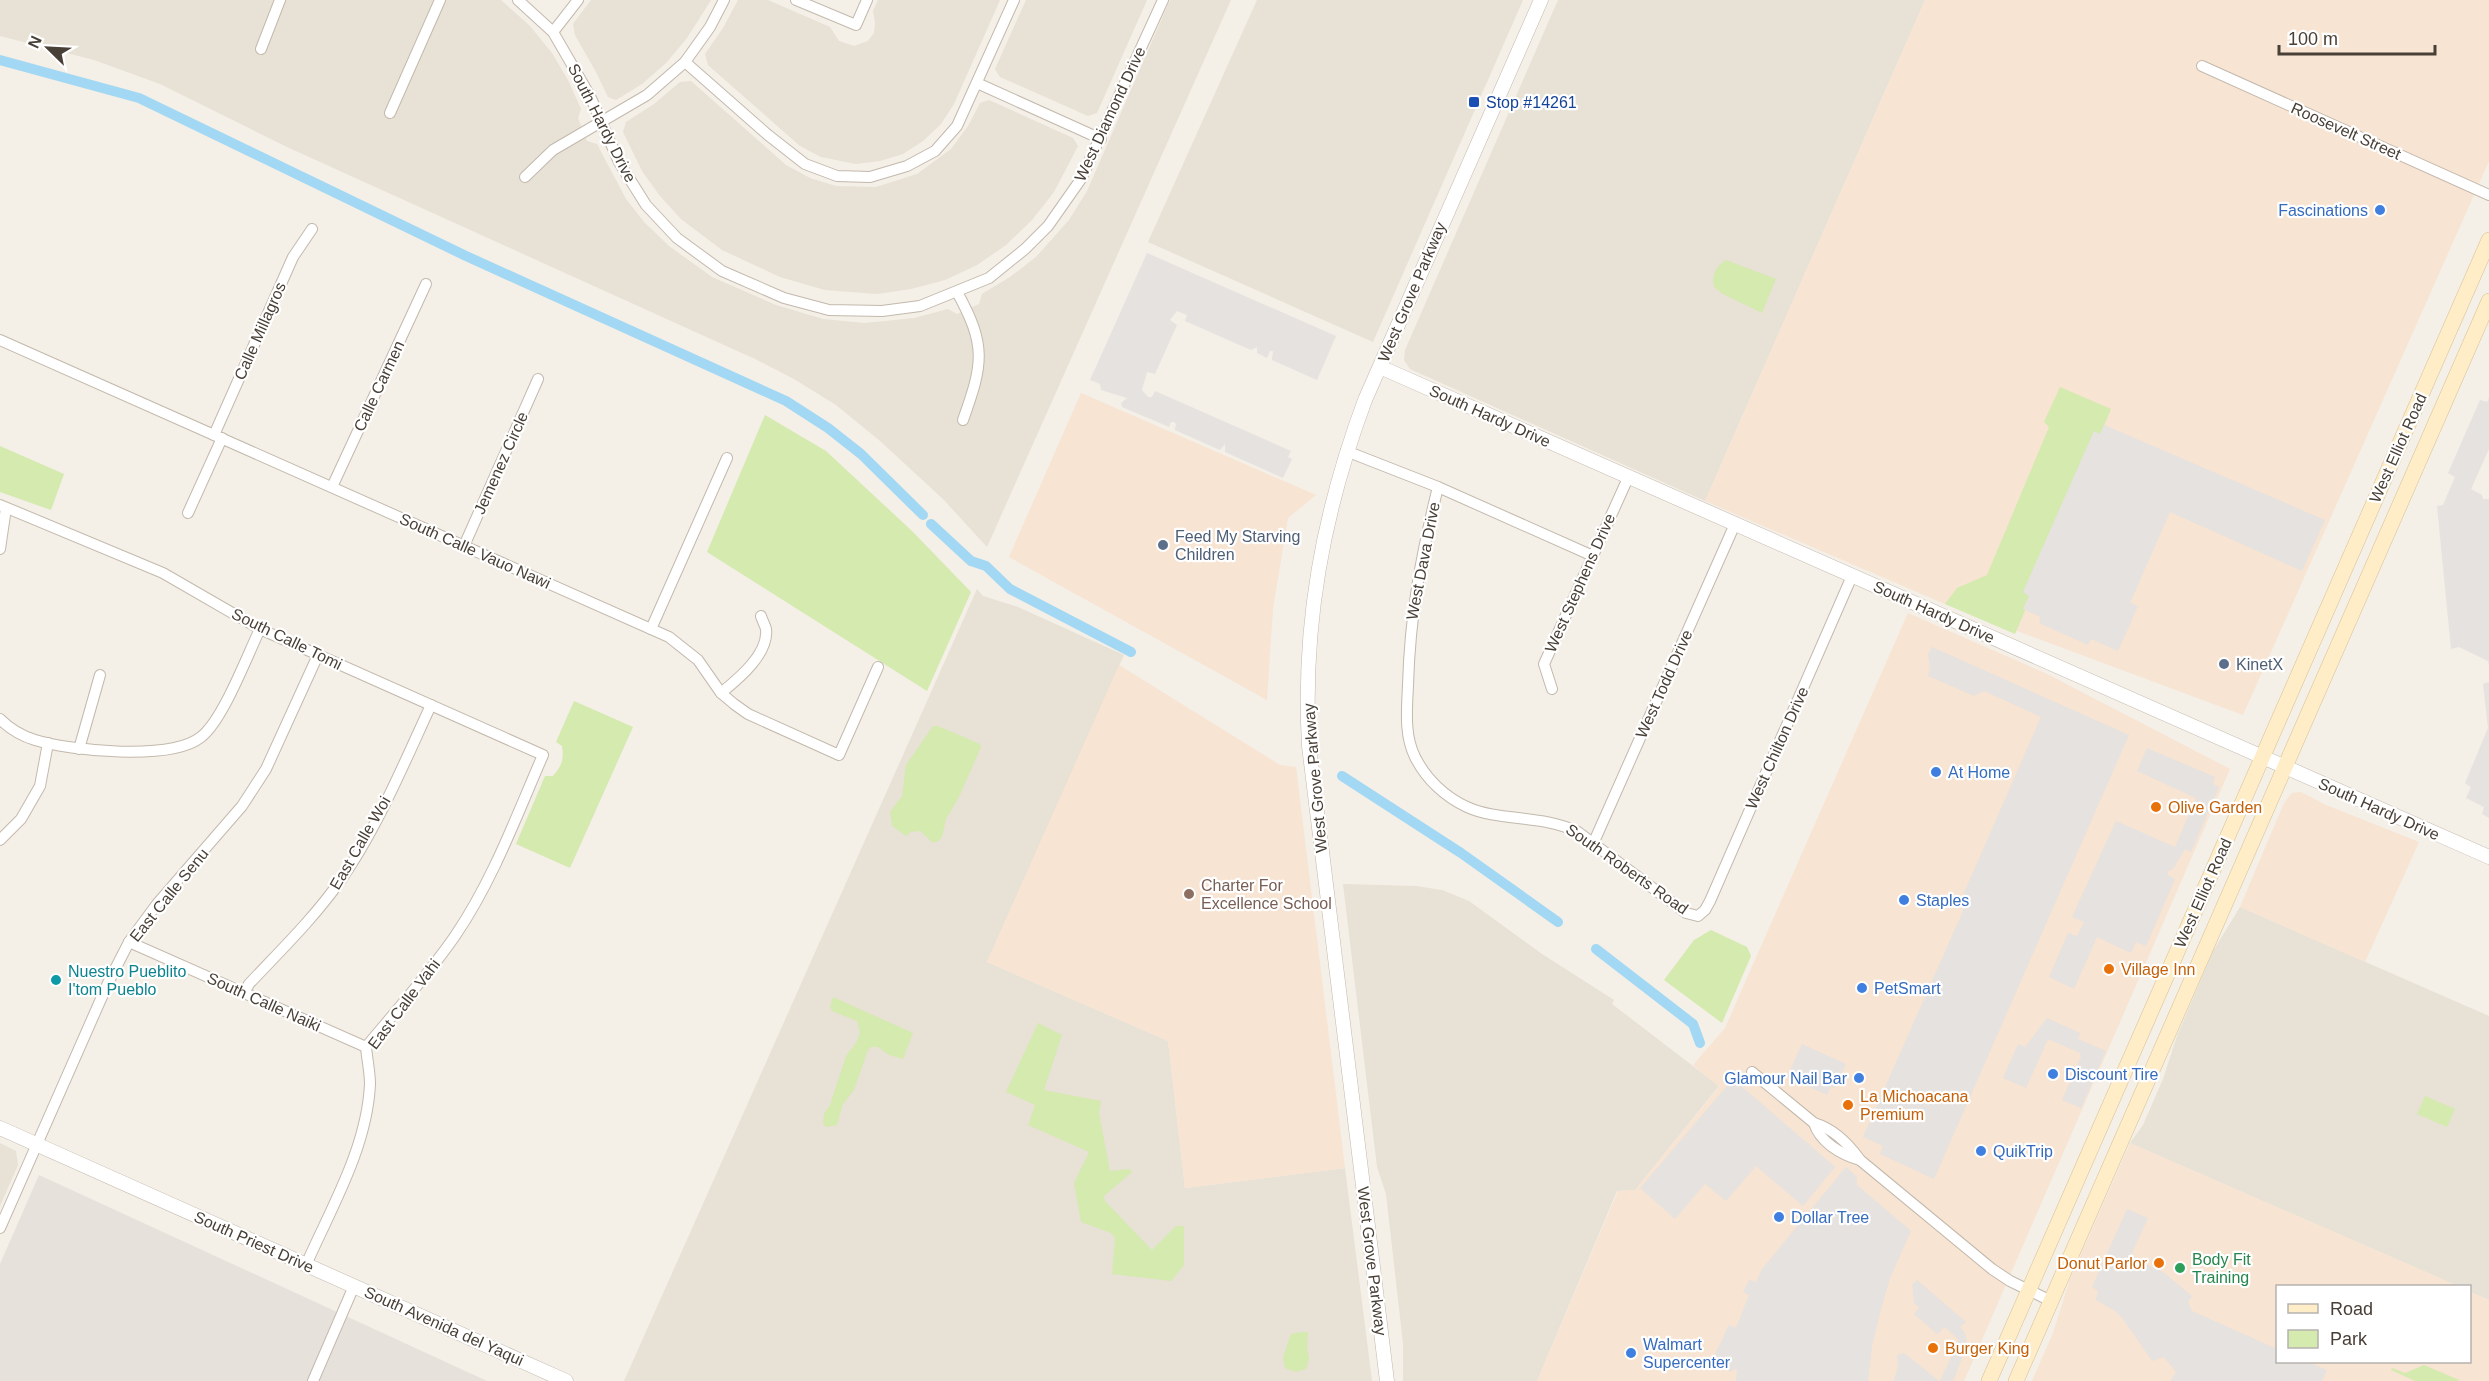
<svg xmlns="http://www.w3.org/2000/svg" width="2489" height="1381" font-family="Helvetica,sans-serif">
<rect width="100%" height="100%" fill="#f4efe7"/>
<g fill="#e8e1d5">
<polygon points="0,0 501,0 530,26 552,53 568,80 581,109 578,118 587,141 597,144 626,199 645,223 669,246 712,277 776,305 823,319 865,323 914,318 948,309 957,314 979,304 982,294 1010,277 1036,257 1069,220 1087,191 1170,0 1231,0 987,547 943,499 879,440 836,405 794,379 755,359 287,147 160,84 94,60 0,36"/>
<polygon points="591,0 711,0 687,38 666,63 642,84 616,100 608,97 596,72 575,35 573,24"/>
<polygon points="738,0 768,0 830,27 839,41 854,46 868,41 874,33 875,23 873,11 878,0 1000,0 954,104 941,124 923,141 903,154 880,161 856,164 821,157 800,146 708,65 705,54 723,28"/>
<polygon points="1026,0 1147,0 1097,113 1088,116 1000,77 995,69"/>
<polygon points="1257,0 1523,0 1373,342 1148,242"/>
<polygon points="1558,0 1925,0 1705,501 1410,369 1404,360 1405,350"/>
<polygon points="691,81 786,165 810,178 836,186 876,187 917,174 951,149 968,126 980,103 989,100 1073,138 1078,146 1054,192 1032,220 1006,245 977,265 945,280 911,289 877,294 825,290 780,277 722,250 681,219 660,196 642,171 623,132 626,122 654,104 680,82"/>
<polygon points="977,589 983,596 1018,607 1124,655 987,962 1168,1041 1185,1188 1345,1168 1372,1381 624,1381"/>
<polygon points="1343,884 1416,886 1442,890 1469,901 1542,954 1614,1000 1612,1004 1719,1086 1635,1190 1617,1191 1537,1381 1403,1381 1403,1343 1386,1194 1377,1167"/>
<polygon points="2240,907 2489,1016 2489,1300 2470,1292 2470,1286 2458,1286 2130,1143 2143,1125 2163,1079 2177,1036 2213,951"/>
<polygon points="0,1143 16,1151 18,1165 0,1206"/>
</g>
<g fill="#f7e4d2">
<polygon points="1925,0 2489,0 2489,161 2243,715 1945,604 1705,501"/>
<polygon points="1081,393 1316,495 1288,518 1273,608 1267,700 1009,557"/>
<polygon points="1908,613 2047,674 2230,769 1964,1381 1537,1381 1618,1191 1635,1190 1719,1087 1693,1065 1725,1028"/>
<polygon points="1119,665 1280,765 1296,767 1345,1168 1185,1188 1168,1041 987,962"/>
<polygon points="2301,792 2326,805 2419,842 2365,962 2240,907 2284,803 2292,793"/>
<polygon points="2130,1143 2458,1286 2278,1286 2278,1362 2470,1362 2470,1292 2489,1300 2489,1381 2032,1381 2053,1333 2070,1279"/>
</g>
<polygon fill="#e7e1dc" points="39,1175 487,1381 0,1381 0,1264"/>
<g fill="#d4eaaf">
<path d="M 1726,260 L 1776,279 L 1762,313 L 1723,294 L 1714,287 C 1711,275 1716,266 1726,260 Z"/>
<polygon points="2060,387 2111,409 2015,634 1945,604 1957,588 1987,575 2049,427 2044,422"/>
<polygon points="765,415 826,451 912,531 971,592 927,691 707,552"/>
<polygon points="0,446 64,474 51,510 0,492"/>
<path d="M 574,701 L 633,727 L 570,868 L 516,844 L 545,776 L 553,776 C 562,766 564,759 562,746 L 556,742 Z"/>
<polygon points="933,726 938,726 980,744 981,747 959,797 946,819 942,837 937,842 932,842 920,831 911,832 906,836 892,826 890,812 902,796 906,765"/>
<polygon points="1711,930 1747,947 1751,956 1722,1023 1664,980 1694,940"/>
<polygon points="833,997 913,1033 903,1059 889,1055 878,1047 871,1047 868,1050 854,1090 843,1104 837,1125 827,1127 823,1124 824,1114 830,1105 846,1056 856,1043 860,1033 857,1021 832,1011 830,1006"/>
<polygon points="1038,1023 1062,1035 1044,1090 1101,1101 1099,1113 1110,1171 1129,1169 1132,1172 1104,1196 1105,1201 1152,1250 1176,1226 1184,1226 1184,1265 1171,1281 1112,1274 1115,1238 1111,1233 1081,1222 1074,1183 1089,1152 1028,1125 1035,1105 1006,1092"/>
<polygon points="2425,1096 2455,1109 2447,1127 2417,1114"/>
<polygon points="1301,1332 1308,1332 1307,1348 1309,1359 1306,1369 1296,1372 1285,1368 1283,1357 1291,1334"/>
<polygon points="2424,1365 2459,1380 2458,1381 2415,1381 2391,1370 2392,1368 2405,1373"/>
</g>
<g fill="#e5e2df">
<polygon points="1147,253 1336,336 1317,380 1272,360 1273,351 1270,351 1267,358 1257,353 1257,347 1251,350 1185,321 1187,315 1177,311 1170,320 1177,325 1155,374 1147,372 1142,390 1148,397 1152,397 1155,391 1291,451 1288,457 1292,459 1283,478 1225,452 1225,444 1220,450 1175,430 1176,424 1174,422 1171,422 1169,427 1122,407 1121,403 1127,398 1101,390 1100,384 1090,380"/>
<polygon points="2489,398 2489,449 2471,489 2482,495 2483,499 2489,499 2489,666 2488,661 2459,647 2451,649 2437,506 2443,505 2455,477 2448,473 2480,400 2487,402"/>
<polygon points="2104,425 2325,520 2302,571 2170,512 2130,603 2138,606 2118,651 2091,639 2088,645 2039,623 2041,617 2023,609 2029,596 2023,592 2094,431 2100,434"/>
<polygon points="1932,647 2129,735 1934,1179 1880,1154 1883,1146 1863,1137 1963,911 1964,893 2041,717 1984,691 1974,696 1928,676 1930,668 1928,654"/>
<polygon points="2489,682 2489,818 2482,814 2484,807 2466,798 2471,787 2465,783 2488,728 2483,684"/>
<polygon points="2147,748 2215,777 2213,784 2219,787 2191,852 2185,849 2173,869 2168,871 2168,875 2175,879 2146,946 2136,942 2131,953 2097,937 2074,989 2049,977 2068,933 2077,936 2084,922 2072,917 2116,821 2175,847 2196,798 2137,771"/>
<polygon points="2047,1018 2080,1033 2078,1039 2106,1051 2081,1108 2062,1100 2081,1057 2080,1053 2048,1039 2026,1088 2003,1078 2018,1044 2025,1047"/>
<polygon points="1802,1044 1846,1064 1835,1088 1831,1086 1827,1095 1787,1077"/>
<polygon points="1733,1079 1835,1167 1803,1206 1756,1166 1726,1201 1705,1184 1675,1219 1640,1188"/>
<polygon points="1846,1167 1857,1177 1857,1185 1911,1231 1890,1278 1880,1313 1872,1346 1868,1381 1736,1381 1737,1370 1734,1369 1731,1372 1711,1363 1729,1325 1736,1328 1749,1295 1743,1292 1749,1280 1756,1282 1762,1269"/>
<polygon points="2127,1209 2148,1218 2130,1257 2163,1272 2192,1296 2188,1302 2192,1311 2277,1349 2278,1362 2307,1362 2327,1370 2322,1381 2171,1381 2176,1372 2164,1357 2152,1361 2123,1319 2115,1311 2096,1300 2098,1291 2092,1287"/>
<polygon points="1917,1280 1966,1322 1960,1327 1965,1333 1967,1345 1953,1381 1940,1381 1959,1340 1945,1327 1937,1334 1914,1314 1919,1307 1914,1303 1912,1285"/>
<polygon points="1904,1353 1939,1381 1894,1381 1898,1366 1897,1355"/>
</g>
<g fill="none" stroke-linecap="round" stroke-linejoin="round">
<g stroke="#a2d8f3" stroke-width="10">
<polyline points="0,60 139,98 466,256 786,401 828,428 861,454 923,515"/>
<polyline points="931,524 971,561 986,566 1010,589 1131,652"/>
<polyline points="1342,776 1461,853 1558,922"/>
<polyline points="1596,949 1693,1024 1700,1043"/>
</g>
<g stroke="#c3b9ad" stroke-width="12">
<g id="minor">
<polyline points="518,0 553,32 590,96 619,162 646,205 677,238 722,271 784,298 829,310 882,311 920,306 989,278 1025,249 1048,226 1081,179 1163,0"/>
<polyline points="796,0 856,25 867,0"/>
<polyline points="553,32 578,0"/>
<polyline points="261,49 280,0"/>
<polyline points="685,62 768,135 805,164 837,176 870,177 907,166 935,151 957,126 1014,0"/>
<polyline points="2202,66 2489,195"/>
<polyline points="977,83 1101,139"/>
<polyline points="390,113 440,0"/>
<polyline points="525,177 553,150 647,95 685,62 710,27 724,0"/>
<path d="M 957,292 C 987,346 983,364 963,420"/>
<polyline points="0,340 669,637 698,660 721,693 734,704 748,714 839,755 878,667"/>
<polyline points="214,435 293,257 312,229"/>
<polyline points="1346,451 1438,487 1593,556"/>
<polyline points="332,487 426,284"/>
<path d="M 1438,487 C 1421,556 1410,614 1408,685 C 1407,709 1404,735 1415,757 C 1426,779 1445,797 1467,807 C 1500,822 1541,814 1578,832 L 1686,913 L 1698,916 L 1705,910 L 1710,901 L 1852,576"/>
<path d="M 0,505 L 163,573 L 260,629 L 543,755 C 516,817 493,880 455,936 C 428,975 396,1011 366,1047 C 367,1059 370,1072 370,1084 C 367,1148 331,1208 306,1265"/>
<polyline points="188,513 222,438"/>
<polyline points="464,546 538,379"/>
<polyline points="0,549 6,508"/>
<polyline points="651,629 727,458"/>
<polyline points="1552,689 1544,664 1628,478"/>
<path d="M 721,693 C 738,679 769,654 766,629 C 765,625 762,620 761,616"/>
<path d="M 0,719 C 10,729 22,736 35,740 C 71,751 171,761 201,737 C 223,720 247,656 260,629"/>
<polyline points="79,749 100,675"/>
<polyline points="0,840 21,819 40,786 48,743"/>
<polyline points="1593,844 1735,524"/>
<polyline points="129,942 366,1047"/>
<path d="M 244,993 L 249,984 C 280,951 314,918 340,881 C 376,831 405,761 431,705"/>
<path d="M 1752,1072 L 1814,1123 C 1834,1129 1848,1143 1860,1160 L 1992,1269 L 2010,1281 L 2051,1301"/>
<path d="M 1814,1123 C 1820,1142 1840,1154 1860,1160"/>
<polyline points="0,1228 108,983 129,942 157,904 242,806 266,769 318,655"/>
<polyline points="313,1381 354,1286"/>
</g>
</g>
<g stroke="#c3b9ad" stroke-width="15">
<g id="tertiary">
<polyline points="1380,367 2489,857"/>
<polyline points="0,1128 566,1381"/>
<path d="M 1387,1381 L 1309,746 C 1302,625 1323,513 1365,400 L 1541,0"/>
</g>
</g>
<g stroke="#d6c096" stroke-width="16">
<g id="secondary">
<polyline points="1989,1381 2489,240"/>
<polyline points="2016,1381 2489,301"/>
</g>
</g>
<use href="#minor" stroke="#fff" stroke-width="10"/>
<use href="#tertiary" stroke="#fff" stroke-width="14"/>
<use href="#secondary" stroke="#ffedc7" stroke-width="15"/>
</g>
<rect fill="#1a4fb4" stroke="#fff" stroke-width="2" x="1468" y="96" width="12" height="12" rx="3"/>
<g fill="#3f7fe0" stroke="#fff" stroke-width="2">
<circle cx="2380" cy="210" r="6"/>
<circle cx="1936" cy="772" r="6"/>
<circle cx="1904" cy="900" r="6"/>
<circle cx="1862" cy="988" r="6"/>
<circle cx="2053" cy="1074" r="6"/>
<circle cx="1859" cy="1078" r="6"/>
<circle cx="1981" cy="1151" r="6"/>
<circle cx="1779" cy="1217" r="6"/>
<circle cx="1631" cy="1353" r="6"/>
</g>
<g fill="#5c6f8a" stroke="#fff" stroke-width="2">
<circle cx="1163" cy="545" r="6"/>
<circle cx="2224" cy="664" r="6"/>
</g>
<g fill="#e8710a" stroke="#fff" stroke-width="2">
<circle cx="2156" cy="807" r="6"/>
<circle cx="2109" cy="969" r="6"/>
<circle cx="1848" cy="1105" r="6"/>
<circle cx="2159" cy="1263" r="6"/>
<circle cx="1933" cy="1348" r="6"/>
</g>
<circle fill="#8d6e63" stroke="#fff" stroke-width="2" cx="1189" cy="894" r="6"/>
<circle fill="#0f9aa8" stroke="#fff" stroke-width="2" cx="56" cy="980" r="6"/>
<circle fill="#2e9e5b" stroke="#fff" stroke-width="2" cx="2180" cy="1268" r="6"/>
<g text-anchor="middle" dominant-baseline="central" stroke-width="4.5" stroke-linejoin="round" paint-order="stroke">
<g font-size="16" fill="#164399" stroke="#fff" text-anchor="start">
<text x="1486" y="102">Stop #14261</text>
</g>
<g font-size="16" fill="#483f36" stroke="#fff">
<text transform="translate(1110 114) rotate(-65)">West Diamond Drive</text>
<text transform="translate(602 123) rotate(63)">South Hardy Drive</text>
<text transform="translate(2346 131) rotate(24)">Roosevelt Street</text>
<text transform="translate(1412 292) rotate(-67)">West Grove Parkway</text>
<text transform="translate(260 331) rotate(-66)">Calle Millagros</text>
<text transform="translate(379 386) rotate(-65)">Calle Carmen</text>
<text transform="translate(1490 416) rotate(24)">South Hardy Drive</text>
<text transform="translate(2398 448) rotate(-66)">West Elliot Road</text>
<text transform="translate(501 463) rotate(-66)">Jemenez Circle</text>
<text transform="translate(475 551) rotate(24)">South Calle Vauo Nawi</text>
<text transform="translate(1423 561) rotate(-79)">West Dava Drive</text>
<text transform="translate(1580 583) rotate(-66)">West Stephens Drive</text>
<text transform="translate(1934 612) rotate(24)">South Hardy Drive</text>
<text transform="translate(287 639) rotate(26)">South Calle Tomi</text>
<text transform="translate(1664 684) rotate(-66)">West Todd Drive</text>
<text transform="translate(1777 748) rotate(-66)">West Chilton Drive</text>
<text transform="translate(1315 778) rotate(-95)">West Grove Parkway</text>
<text transform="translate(2379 809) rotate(24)">South Hardy Drive</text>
<text transform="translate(360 843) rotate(-60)">East Calle Woi</text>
<text transform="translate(1627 869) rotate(35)">South Roberts Road</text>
<text transform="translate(2203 893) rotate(-66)">West Elliot Road</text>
<text transform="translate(169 895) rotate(-51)">East Calle Senu</text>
<text transform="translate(264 1002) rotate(24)">South Calle Naiki</text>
<text transform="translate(404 1004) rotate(-53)">East Calle Vahi</text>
<text transform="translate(254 1242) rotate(24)">South Priest Drive</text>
<text transform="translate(1372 1261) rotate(83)">West Grove Parkway</text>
<text transform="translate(444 1326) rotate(24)">South Avenida del Yaqui</text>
</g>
<g font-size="16" fill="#366cbe" stroke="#fff" text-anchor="start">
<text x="2368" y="210" text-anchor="end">Fascinations</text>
<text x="1948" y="772">At Home</text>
<text x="1916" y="900">Staples</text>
<text x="1874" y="988">PetSmart</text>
<text x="2065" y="1074">Discount Tire</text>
<text x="1847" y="1078" text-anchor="end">Glamour Nail Bar</text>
<text x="1993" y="1151">QuikTrip</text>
<text x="1791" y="1217">Dollar Tree</text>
<text x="1643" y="1344">Walmart<tspan x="1643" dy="18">Supercenter</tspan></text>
</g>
<g font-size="16" fill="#4e5e75" stroke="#fff" text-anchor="start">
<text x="1175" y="536">Feed My Starving<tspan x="1175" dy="18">Children</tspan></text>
<text x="2236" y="664">KinetX</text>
</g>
<g font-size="16" fill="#c56008" stroke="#fff" text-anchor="start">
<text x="2168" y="807">Olive Garden</text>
<text x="2121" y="969">Village Inn</text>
<text x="1860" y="1096">La Michoacana<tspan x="1860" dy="18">Premium</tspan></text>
<text x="2147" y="1263" text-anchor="end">Donut Parlor</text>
<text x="1945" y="1348">Burger King</text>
</g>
<g font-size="16" fill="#785e54" stroke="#fff" text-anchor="start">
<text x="1201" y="885">Charter For<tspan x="1201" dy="18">Excellence School</tspan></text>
</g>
<g font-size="16" fill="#0d838f" stroke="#fff" text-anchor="start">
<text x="68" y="971">Nuestro Pueblito<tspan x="68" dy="18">I'tom Pueblo</tspan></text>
</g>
<g font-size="16" fill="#27864d" stroke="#fff" text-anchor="start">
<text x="2192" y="1259">Body Fit<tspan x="2192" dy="18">Training</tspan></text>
</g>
</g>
<rect x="2276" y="1285" width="195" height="78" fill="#ffffff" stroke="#b6b2af" stroke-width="1.5"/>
<rect x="2288" y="1304" width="30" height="9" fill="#ffedc7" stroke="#b6b2af" stroke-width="1.5"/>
<text x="2330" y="1315" font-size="18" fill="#483f36">Road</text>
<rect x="2288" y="1330" width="30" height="18" fill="#d4eaaf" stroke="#b6b2af" stroke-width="1.5"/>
<text x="2330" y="1345" font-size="18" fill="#483f36">Park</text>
<g transform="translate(48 48) rotate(294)" stroke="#ffffff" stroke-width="4.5" paint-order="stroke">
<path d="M0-4.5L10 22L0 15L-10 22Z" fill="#483f36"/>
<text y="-9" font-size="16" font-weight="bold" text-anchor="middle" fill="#483f36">N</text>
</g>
<path d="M2279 45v9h156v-9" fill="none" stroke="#483f36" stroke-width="3"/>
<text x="2288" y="45" font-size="18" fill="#483f36" stroke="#ffffff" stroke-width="4.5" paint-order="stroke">100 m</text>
</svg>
